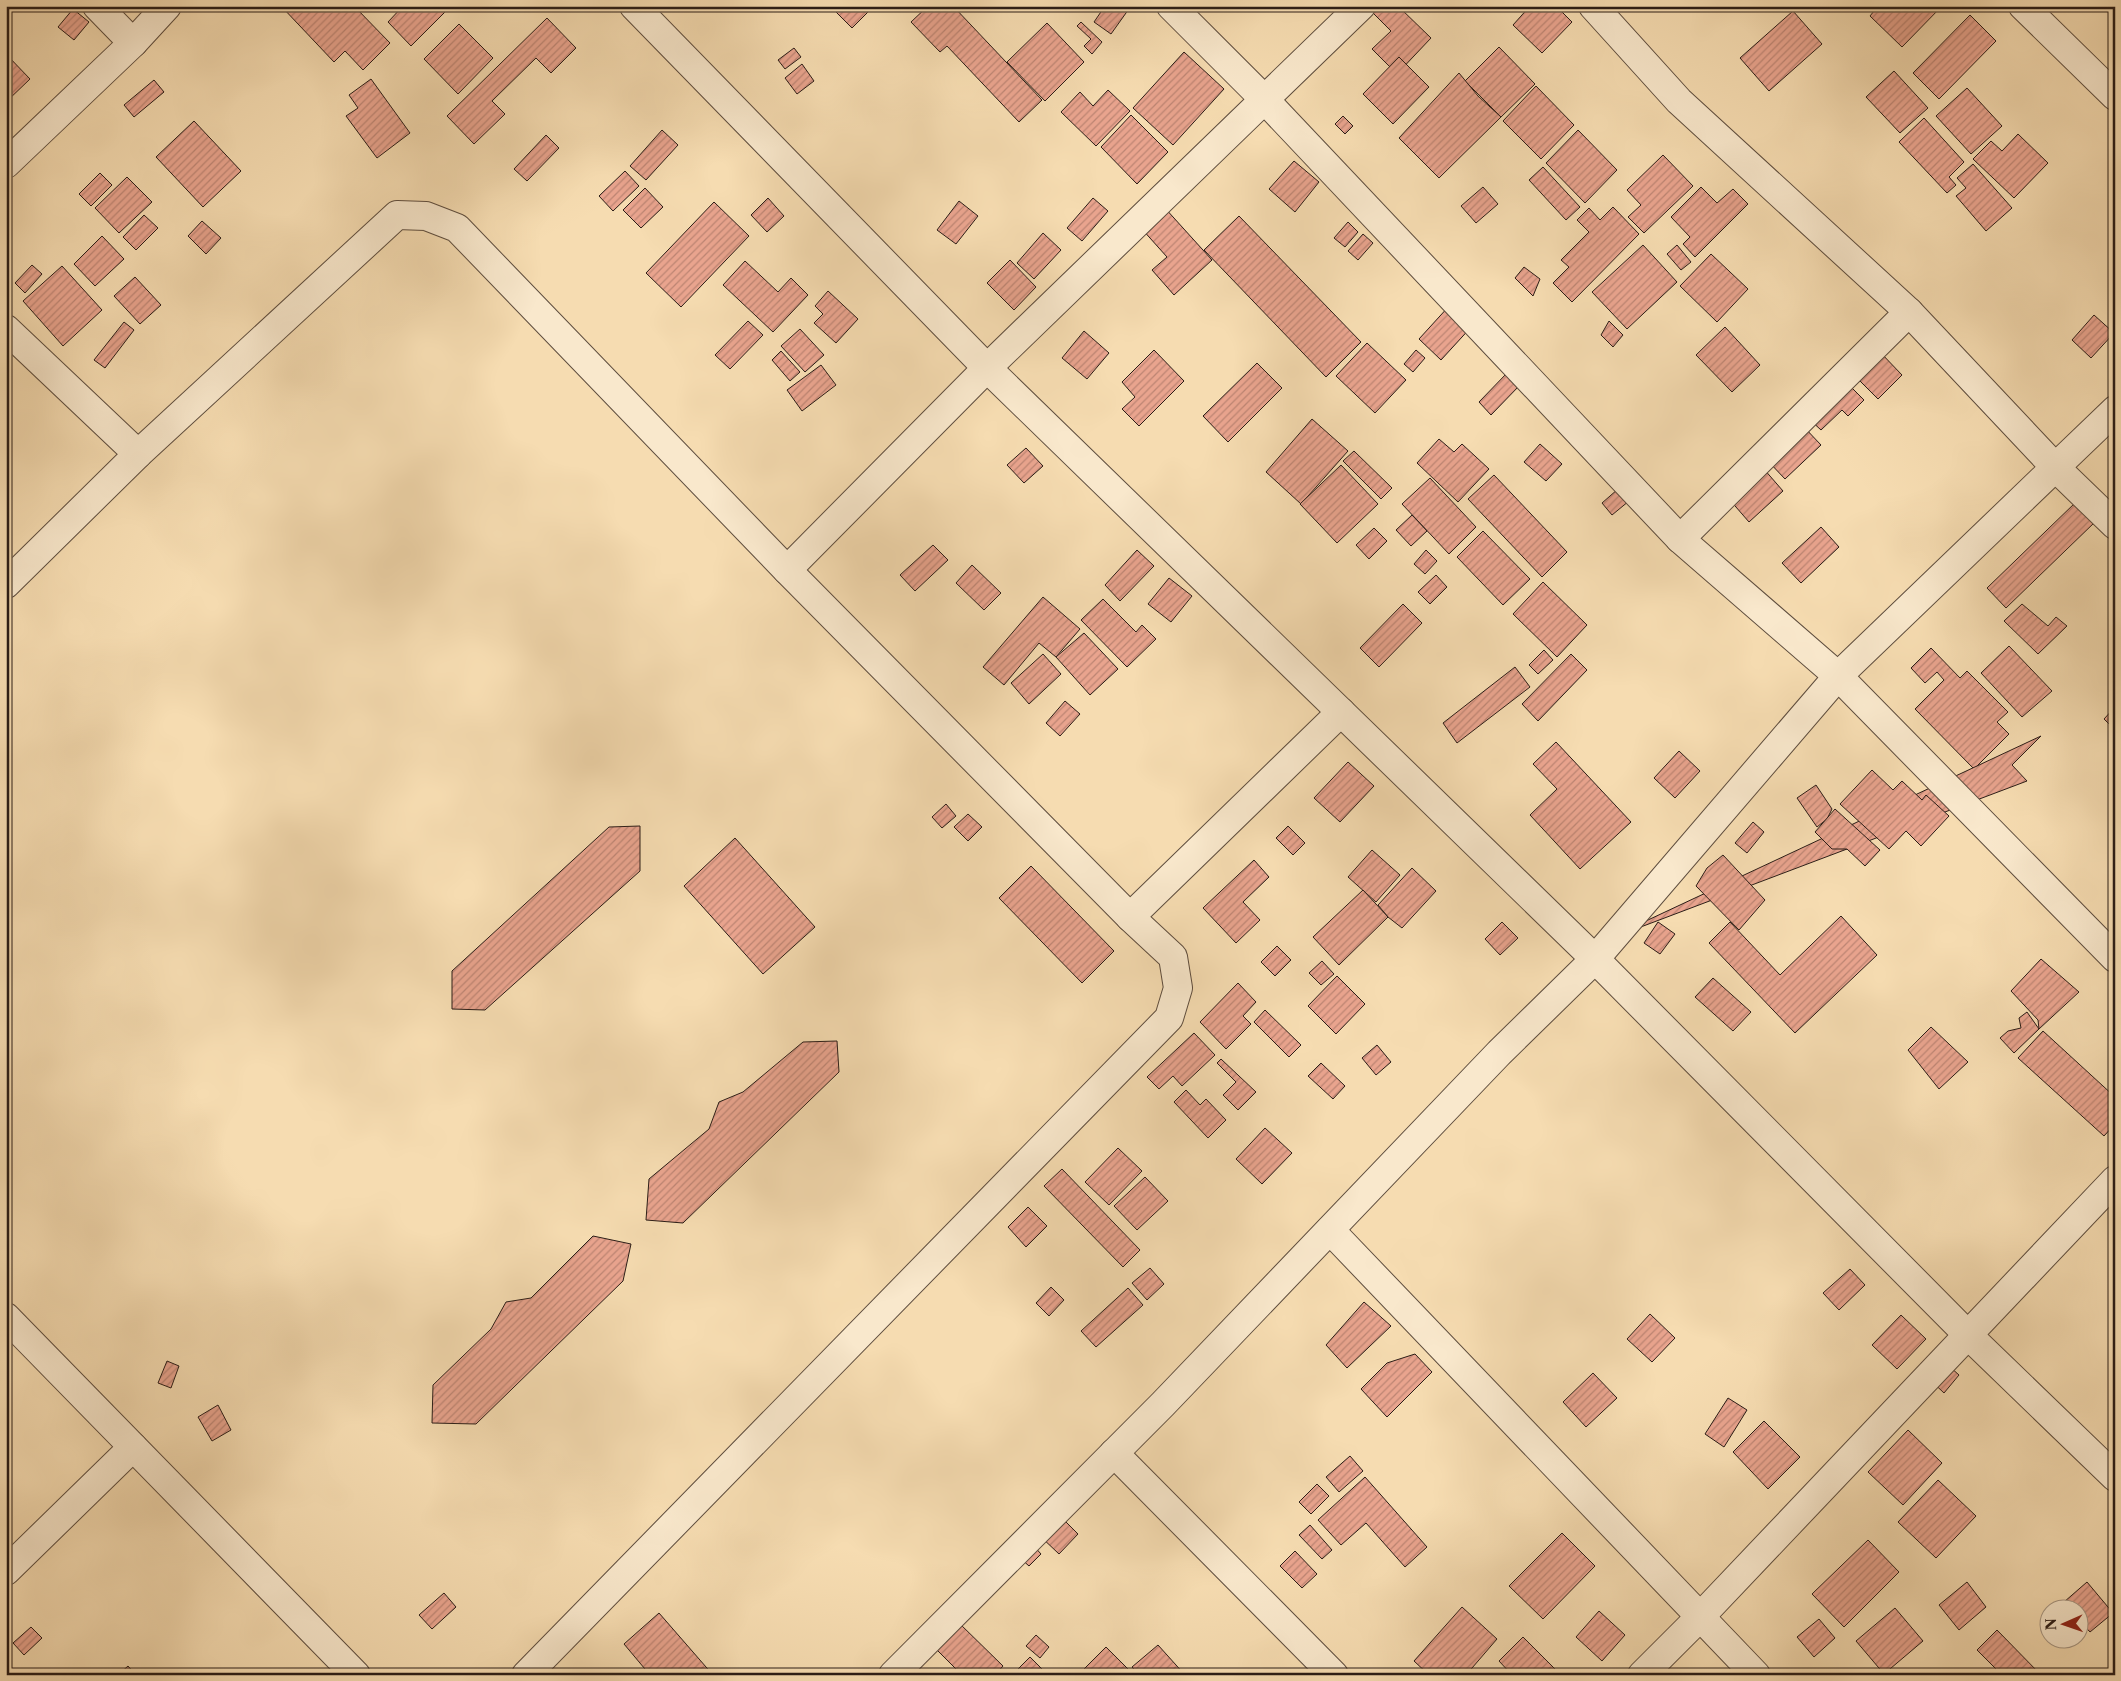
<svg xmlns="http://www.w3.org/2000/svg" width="2121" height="1681" font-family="'Libre Caslon Text',serif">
<defs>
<pattern id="building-hatch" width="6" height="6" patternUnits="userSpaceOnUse" patternTransform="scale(1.25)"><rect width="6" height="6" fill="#e9a48e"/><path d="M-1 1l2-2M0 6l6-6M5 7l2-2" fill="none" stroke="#bd8573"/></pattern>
</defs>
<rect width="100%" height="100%" fill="#f6dcb1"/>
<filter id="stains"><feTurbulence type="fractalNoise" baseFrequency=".004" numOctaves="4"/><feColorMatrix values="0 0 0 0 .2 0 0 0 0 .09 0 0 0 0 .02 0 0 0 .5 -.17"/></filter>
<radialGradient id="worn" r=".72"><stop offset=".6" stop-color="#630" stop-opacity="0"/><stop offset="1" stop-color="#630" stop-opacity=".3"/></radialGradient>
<g fill="url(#building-hatch)" stroke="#2b1d17">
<polygon points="281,6 354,6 390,43 363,70 345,51 334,62"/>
<polygon points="403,6 451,6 411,46 388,22"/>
<polygon points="830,6 874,6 852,28"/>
<polygon points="928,6 953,6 1042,100 1019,122 947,46 940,52 911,22"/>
<polygon points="1105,6 1131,6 1111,34 1094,22"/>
<polygon points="1366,6 1398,6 1431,38 1397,74 1372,49 1391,31"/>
<polygon points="1530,6 1556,6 1572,22 1542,53 1513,25"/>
<polygon points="1878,6 1942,6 1902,47 1870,16"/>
<polygon points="73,9 89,22 74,40 58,27"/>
<polygon points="1793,11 1822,44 1769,91 1740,58"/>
<polygon points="1970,15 1996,41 1939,99 1913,73"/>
<polygon points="547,18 576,48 551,73 536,58 492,101 505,114 474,144 447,116"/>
<polygon points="1081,22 1102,42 1092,54 1084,46 1091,39 1077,26"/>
<polygon points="1047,23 1084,62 1045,101 1007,62"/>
<polygon points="459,24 493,58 458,94 424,59"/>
<polygon points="1499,47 1535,84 1501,117 1465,81"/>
<polygon points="794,48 801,57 785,69 778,60"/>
<polygon points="1184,52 1224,89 1173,145 1133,108"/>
<polygon points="6,54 30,79 6,102"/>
<polygon points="1399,57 1429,87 1393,124 1363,94"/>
<polygon points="802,64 814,81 797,94 785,78"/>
<polygon points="1894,71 1928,108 1900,133 1866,97"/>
<polygon points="1459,73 1478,96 1501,117 1439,178 1399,138"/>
<polygon points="371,79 410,133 377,158 346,116 358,108 349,95"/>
<polygon points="154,80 164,92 134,117 124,105"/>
<polygon points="1536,86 1574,125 1541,159 1503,121"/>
<polygon points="1967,88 2002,126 1971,154 1936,116"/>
<polygon points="1108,90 1130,111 1096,146 1061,112 1080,92 1093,106"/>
<polygon points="1131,115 1168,152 1137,184 1101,147"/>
<polygon points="1343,116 1353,126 1345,134 1335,124"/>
<polygon points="1924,118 1964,162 1949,177 1956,185 1947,193 1899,142"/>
<polygon points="194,121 241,171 203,207 156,157"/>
<polygon points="662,130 678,145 646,180 630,166"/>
<polygon points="1578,130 1617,170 1585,203 1546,163"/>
<polygon points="2018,134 2048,163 2014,198 1973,159 1991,141 2002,151"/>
<polygon points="546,135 559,148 527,181 514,169"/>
<polygon points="1663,155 1693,186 1644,233 1628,217 1641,205 1627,190"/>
<polygon points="1294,161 1319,182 1295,212 1269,189"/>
<polygon points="1973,164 2012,208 1986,231 1956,196 1966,188 1957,178"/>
<polygon points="1543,167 1580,207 1566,220 1529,180"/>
<polygon points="625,171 639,186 613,211 599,196"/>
<polygon points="100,173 112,185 91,206 79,194"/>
<polygon points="127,177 152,202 119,233 95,208"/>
<polygon points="1483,187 1498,204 1476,223 1461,206"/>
<polygon points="1701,187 1717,203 1733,189 1748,204 1695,257 1683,244 1690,237 1671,217"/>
<polygon points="645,188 663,207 641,228 623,210"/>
<polygon points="768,198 784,216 767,232 751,215"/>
<polygon points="1093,198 1108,211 1082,241 1067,228"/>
<polygon points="959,201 978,216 956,244 937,230"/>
<polygon points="714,202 749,236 681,307 646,273"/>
<polygon points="1164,207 1212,260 1174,295 1152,270 1167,257 1141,228"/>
<polygon points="1613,207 1639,234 1572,302 1553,283 1569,267 1561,260 1589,232 1577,220 1589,208 1600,220"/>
<polygon points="144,215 158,228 136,250 123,237"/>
<polygon points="1239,216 1361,342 1326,377 1204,250"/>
<polygon points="202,221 221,238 206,254 188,236"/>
<polygon points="1348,222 1358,232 1345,247 1334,238"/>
<polygon points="1043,233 1061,250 1034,279 1017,263"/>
<polygon points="1363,234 1373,243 1358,260 1348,251"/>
<polygon points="102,236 124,259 95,286 74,264"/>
<polygon points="1643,245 1677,282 1627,329 1592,292"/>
<polygon points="1677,245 1691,262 1681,270 1667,254"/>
<polygon points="1711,254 1748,289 1717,322 1680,286"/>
<polygon points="1010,260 1036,287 1014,310 987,283"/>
<polygon points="745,261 778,292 791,278 808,295 773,332 723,285"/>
<polygon points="32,265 42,274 25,293 15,283"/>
<polygon points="62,266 102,310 63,346 23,301"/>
<polygon points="1524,267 1540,279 1533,296 1515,278"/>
<polygon points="135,277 161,305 140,324 114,296"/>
<polygon points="828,291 858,319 836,343 814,323 823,314 815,306"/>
<polygon points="1450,305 1473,325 1441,360 1419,339"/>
<polygon points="2094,315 2114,333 2091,358 2072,340"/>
<polygon points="748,321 763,335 730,369 715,355"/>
<polygon points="1609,321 1623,335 1613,347 1601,335"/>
<polygon points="124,322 134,330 105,368 94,360"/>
<polygon points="1725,327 1760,365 1732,392 1696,355"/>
<polygon points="800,329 824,355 805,372 781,346"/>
<polygon points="1084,331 1109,353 1087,379 1062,358"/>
<polygon points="1367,343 1406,380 1375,413 1336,376"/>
<polygon points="1154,350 1184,381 1139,426 1122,409 1135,397 1122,382"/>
<polygon points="1416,350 1425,358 1413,372 1404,364"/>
<polygon points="781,351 800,372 790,381 772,360"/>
<polygon points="1879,351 1902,375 1878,399 1855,376"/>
<polygon points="1257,363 1282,388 1228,442 1203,416"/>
<polygon points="821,365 836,385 802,411 787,390"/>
<polygon points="1508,372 1520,385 1491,415 1479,402"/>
<polygon points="1845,381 1864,400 1848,416 1842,410 1821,430 1808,418"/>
<polygon points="1312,419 1348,451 1301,504 1266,472"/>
<polygon points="1803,426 1821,445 1785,479 1767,460"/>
<polygon points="1439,439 1454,452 1462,444 1489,469 1458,502 1417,463"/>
<polygon points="1540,444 1562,464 1546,481 1524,462"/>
<polygon points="1026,448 1043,466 1024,483 1007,465"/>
<polygon points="1354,451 1392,488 1381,499 1343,461"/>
<polygon points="1341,465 1378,504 1337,543 1300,504"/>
<polygon points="1763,468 1783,491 1749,522 1729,499"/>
<polygon points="1494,475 1567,552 1542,577 1468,499"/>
<polygon points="1430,478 1476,527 1449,554 1402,504"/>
<polygon points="1618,489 1629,501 1612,515 1602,503"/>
<polygon points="2076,502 2095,522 2006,608 1987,588"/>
<polygon points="1412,515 1427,531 1411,546 1396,530"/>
<polygon points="1821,527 1839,547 1801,583 1782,563"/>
<polygon points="1374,528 1387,541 1369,559 1356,545"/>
<polygon points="1483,531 1530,579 1503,605 1457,557"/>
<polygon points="933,545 948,560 915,591 900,575"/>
<polygon points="1137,550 1154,566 1120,601 1105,585"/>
<polygon points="1426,550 1437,561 1425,574 1414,564"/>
<polygon points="972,565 1001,593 984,610 956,583"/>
<polygon points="1436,575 1447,587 1430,604 1418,592"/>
<polygon points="1169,578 1192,596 1171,622 1148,604"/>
<polygon points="1543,582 1587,625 1557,657 1513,614"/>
<polygon points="1043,597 1080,629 1056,657 1039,643 1004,685 983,667"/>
<polygon points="1103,599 1136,632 1142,625 1156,639 1127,667 1081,620"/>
<polygon points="1403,604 1422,623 1379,667 1360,648"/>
<polygon points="2022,604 2048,626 2056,617 2067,626 2038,654 2004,621"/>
<polygon points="1084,633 1118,669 1090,695 1056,657"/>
<polygon points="2009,646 2052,691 2022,717 1981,673"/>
<polygon points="1931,648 1960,678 1967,671 2008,712 1997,722 2009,734 1974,769 1915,709 1944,680 1937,672 1925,683 1911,668"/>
<polygon points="1544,650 1553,660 1538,674 1529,665"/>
<polygon points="1043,654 1061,674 1029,704 1011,683"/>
<polygon points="1571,654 1587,670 1538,721 1522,704"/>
<polygon points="1515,667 1530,687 1457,743 1443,723"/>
<polygon points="1065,701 1080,714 1060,736 1046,723"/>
<polygon points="2115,707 2115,730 2104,719"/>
<polygon points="2041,736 2012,765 2027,781 1601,942"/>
<polygon points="1556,742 1631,822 1580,869 1530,815 1557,789 1533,764"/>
<polygon points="1679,751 1700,771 1675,798 1654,778"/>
<polygon points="1348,762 1374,786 1340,822 1314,798"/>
<polygon points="1872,770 1893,790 1902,781 1922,800 1926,795 1949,816 1921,846 1906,831 1889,849 1840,804"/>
<polygon points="1816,785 1832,809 1827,819 1817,827 1797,798"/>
<polygon points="946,804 956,816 942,828 932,817"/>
<polygon points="1835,809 1880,850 1865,866 1847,849 1832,849 1815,832"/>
<polygon points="968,814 982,827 968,841 954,827"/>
<polygon points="1753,822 1764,832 1747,853 1735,843"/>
<polygon points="640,826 640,871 485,1010 452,1009 452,971 609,827"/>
<polygon points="1288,826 1305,843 1293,855 1276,838"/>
<polygon points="735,838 815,927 763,974 684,886"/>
<polygon points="1372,850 1400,875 1376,902 1348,877"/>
<polygon points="1723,855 1765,900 1739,930 1696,886 1707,868"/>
<polygon points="1254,860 1269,877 1243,902 1260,920 1236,943 1203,908"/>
<polygon points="1031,866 1114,951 1082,983 999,898"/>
<polygon points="1412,868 1436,891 1402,928 1388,917 1378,905"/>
<polygon points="1363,890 1388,917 1339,965 1313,937"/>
<polygon points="1841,916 1877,955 1795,1033 1709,943 1730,922 1780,975"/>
<polygon points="1502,922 1518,938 1500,955 1485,939"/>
<polygon points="1658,922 1675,934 1660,954 1644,943"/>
<polygon points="1277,946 1291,960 1275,976 1261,962"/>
<polygon points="2041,959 2079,992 2039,1029 2038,1020 2011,991"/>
<polygon points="1322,961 1334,974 1321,985 1309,973"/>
<polygon points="1337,976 1365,1004 1336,1034 1308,1006"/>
<polygon points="1713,978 1751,1012 1733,1031 1695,997"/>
<polygon points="1238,983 1256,1002 1243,1016 1251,1024 1226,1049 1200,1022"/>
<polygon points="1265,1010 1301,1045 1289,1057 1254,1022"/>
<polygon points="2027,1012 2039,1029 2014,1053 2000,1038 2008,1031 2021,1028 2019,1018"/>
<polygon points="1931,1027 1968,1062 1939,1089 1908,1050"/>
<polygon points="2043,1031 2115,1097 2115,1124 2104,1136 2018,1058"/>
<polygon points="1194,1033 1215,1055 1182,1086 1173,1076 1159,1089 1147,1077"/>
<polygon points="837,1041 839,1072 683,1223 646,1220 649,1179 709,1129 719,1102 743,1092 803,1042"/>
<polygon points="1377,1045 1391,1062 1376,1075 1362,1058"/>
<polygon points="1221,1059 1256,1092 1238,1110 1223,1095 1236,1082 1217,1063"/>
<polygon points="1321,1063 1345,1086 1333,1099 1308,1076"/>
<polygon points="1186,1090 1200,1105 1206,1099 1226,1120 1208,1138 1174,1102"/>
<polygon points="1265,1128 1292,1153 1262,1184 1236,1159"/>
<polygon points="1118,1148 1142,1171 1109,1205 1085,1182"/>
<polygon points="1062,1169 1140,1250 1123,1267 1044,1186"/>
<polygon points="1145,1177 1168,1201 1137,1230 1114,1206"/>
<polygon points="1028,1207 1047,1226 1026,1247 1008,1227"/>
<polygon points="593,1236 631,1244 623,1281 476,1424 432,1423 433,1385 491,1329 506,1302 531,1298"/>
<polygon points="1150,1268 1164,1284 1147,1300 1132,1283"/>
<polygon points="1850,1269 1865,1285 1839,1310 1823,1293"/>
<polygon points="1051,1287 1064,1300 1049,1316 1036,1303"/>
<polygon points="1128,1288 1143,1305 1096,1347 1081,1331"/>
<polygon points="1364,1302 1391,1326 1347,1368 1326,1345"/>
<polygon points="1650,1314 1675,1338 1652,1362 1627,1339"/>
<polygon points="1901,1315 1926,1339 1897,1369 1872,1345"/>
<polygon points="1415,1354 1432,1372 1387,1417 1361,1389 1387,1363"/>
<polygon points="1940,1358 1959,1375 1944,1393 1925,1375"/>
<polygon points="167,1361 179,1366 171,1388 158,1383"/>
<polygon points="1593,1373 1617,1398 1586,1427 1563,1402"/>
<polygon points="1728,1398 1747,1410 1724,1447 1705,1434"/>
<polygon points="218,1405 231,1430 212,1441 198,1417"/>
<polygon points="1764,1421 1800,1457 1768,1489 1733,1452"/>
<polygon points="1908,1430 1942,1463 1903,1505 1868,1472"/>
<polygon points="1350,1456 1363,1471 1339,1492 1326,1477"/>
<polygon points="1365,1477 1427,1547 1405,1567 1366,1523 1341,1545 1318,1520"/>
<polygon points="1938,1480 1976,1516 1936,1558 1898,1522"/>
<polygon points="1317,1484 1329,1496 1311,1514 1299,1502"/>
<polygon points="1059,1515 1078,1534 1059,1554 1039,1535"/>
<polygon points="1310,1525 1332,1550 1322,1559 1299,1535"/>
<polygon points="1562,1533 1595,1566 1543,1619 1509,1586"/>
<polygon points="1868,1540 1899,1572 1844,1627 1812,1594"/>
<polygon points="1032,1544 1041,1554 1029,1566 1019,1557"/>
<polygon points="1295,1551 1317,1574 1302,1588 1280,1566"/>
<polygon points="1967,1582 1986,1607 1959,1630 1939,1605"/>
<polygon points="2087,1582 2113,1613 2090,1632 2078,1619 2078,1608 2069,1608 2064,1602"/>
<polygon points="444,1593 456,1607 432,1629 419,1615"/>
<polygon points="1462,1607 1497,1639 1466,1675 1429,1675 1414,1661"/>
<polygon points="1895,1608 1923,1641 1884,1674 1856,1641"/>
<polygon points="1599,1611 1625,1635 1602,1661 1576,1637"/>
<polygon points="659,1613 713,1675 650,1675 624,1644"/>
<polygon points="1819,1619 1835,1638 1814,1657 1797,1637"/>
<polygon points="958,1622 1003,1666 995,1675 962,1675 934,1647"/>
<polygon points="31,1627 42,1638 24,1655 13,1643"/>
<polygon points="1997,1630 2041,1675 2002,1675 1977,1650"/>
<polygon points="1036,1635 1049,1647 1040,1658 1026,1646"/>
<polygon points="1523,1637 1561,1675 1512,1675 1499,1661"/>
<polygon points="1158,1645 1185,1675 1139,1675 1132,1667"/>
<polygon points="1106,1647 1132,1673 1130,1675 1078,1675"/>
<polygon points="1030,1657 1048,1675 1012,1675"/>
<polygon points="128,1666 136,1675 118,1675"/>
</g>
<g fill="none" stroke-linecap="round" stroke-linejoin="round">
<g stroke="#5e4d3e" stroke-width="30">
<g id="street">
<polyline points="97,6 133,43"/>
<polyline points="634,6 987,368 1595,959 1969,1336 2115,1477"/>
<polyline points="1171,6 1265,100 1680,539 1838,676 2115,958"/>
<polyline points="1593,6 1679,101 1909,312 2055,467 2115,525"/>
<polyline points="2023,6 2115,96"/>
<polyline points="6,164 133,43 167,6"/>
<polyline points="6,329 138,454"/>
<polyline points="1680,539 1909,312"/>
<polyline points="787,570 987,368 1361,6"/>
<polyline points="6,584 138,454 397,215 426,216 457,228 787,570 1130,917 1173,957 1178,988 1169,1018 526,1675"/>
<polyline points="1130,917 1341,712"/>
<polyline points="1330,1230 1756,1675"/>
<polyline points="6,1317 356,1675"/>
<polyline points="1114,1453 1334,1675"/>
<polyline points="6,1571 133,1447"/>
<polyline points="893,1675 1163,1404 1499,1053 1595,959 1838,676 2115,410"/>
<polyline points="1642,1675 1699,1618 2115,1180"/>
</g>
</g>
<use href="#street" stroke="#f9e8cc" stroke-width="28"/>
</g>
<rect width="2121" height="1681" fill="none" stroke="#f6dcb1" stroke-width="25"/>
<rect x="8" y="8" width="2106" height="1666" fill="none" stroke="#2b1d17" stroke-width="2.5"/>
<rect x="12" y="12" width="2096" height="1656" fill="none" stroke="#2b1d17"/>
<g transform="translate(2064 1624) rotate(268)"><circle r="24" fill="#f9e8cc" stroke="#a79784"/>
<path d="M0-4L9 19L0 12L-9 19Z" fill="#8f2418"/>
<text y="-8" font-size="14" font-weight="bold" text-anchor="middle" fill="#2b1d17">N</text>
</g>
<rect width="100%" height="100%" filter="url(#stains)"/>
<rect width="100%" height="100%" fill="url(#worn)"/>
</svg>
